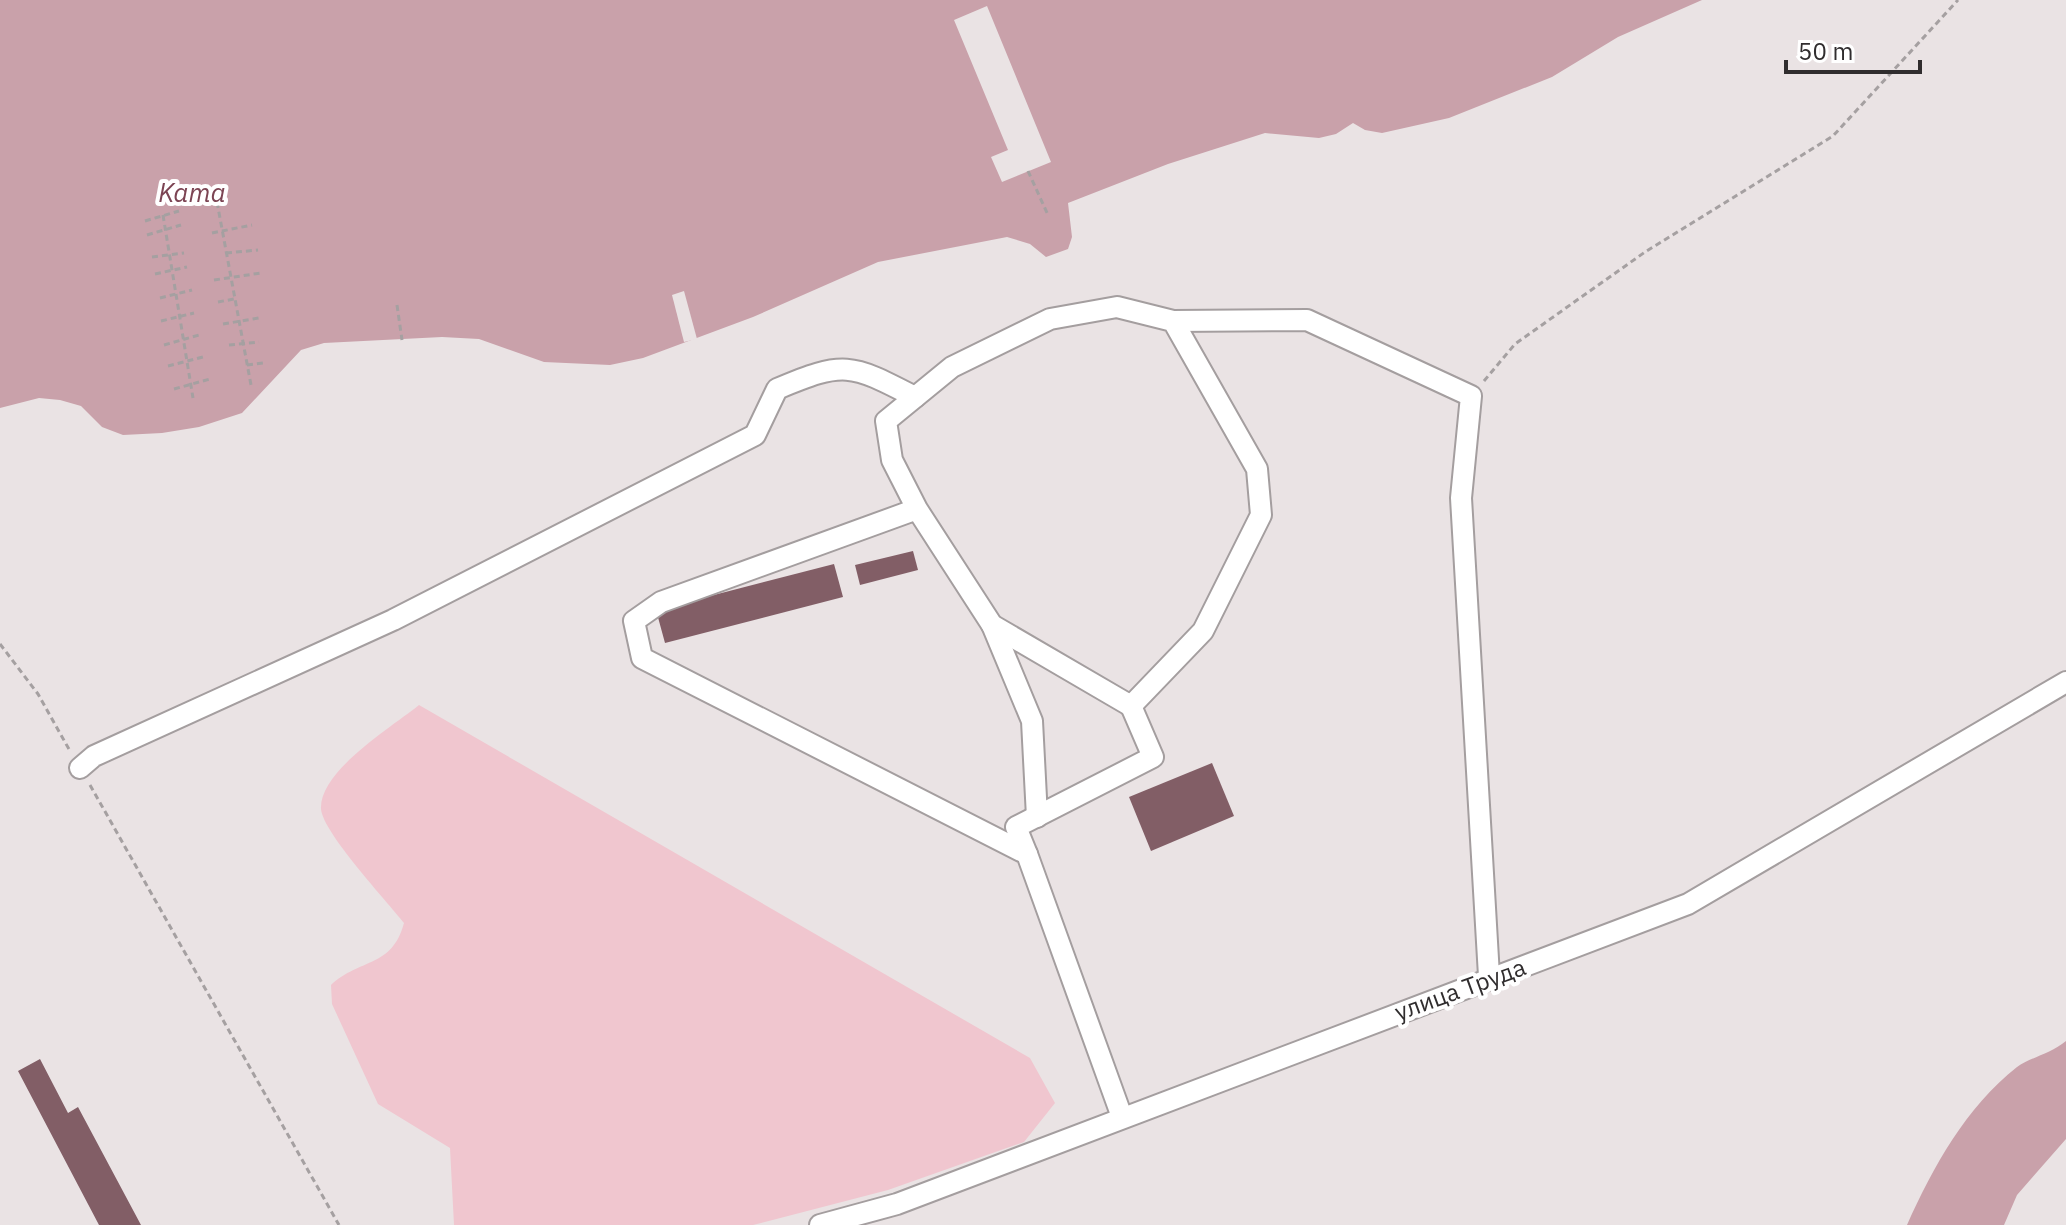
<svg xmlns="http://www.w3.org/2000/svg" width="2066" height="1225" font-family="'IBM Plex Sans',sans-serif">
<rect width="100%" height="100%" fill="#eae3e4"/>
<path fill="#f0c6cf" d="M 419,705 L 1030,1058 L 1055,1103 L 1024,1142 L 888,1190 L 753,1225 L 454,1225 L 450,1148 L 378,1104 L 332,1004 L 331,985 C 360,958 392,968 404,923 C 387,901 323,833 321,809 C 319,771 392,727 419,705 Z"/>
<g fill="#c9a1aa">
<polygon points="0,0 1702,0 1618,37 1552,77 1449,118 1382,133 1365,130 1353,123 1336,134 1319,138 1265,133 1168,164 1068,203 1072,237 1068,249 1046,257 1030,244 1007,237 878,262 753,317 643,358 610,365 544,362 479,339 442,337 324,343 301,350 242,413 199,427 162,433 123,435 102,427 81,406 60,400 39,398 0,408"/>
<path d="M 2066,1041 L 2066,1139 L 2017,1195 L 2004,1225 L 1907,1225 C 1933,1167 1966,1107 2017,1067 C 2029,1058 2050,1054 2066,1041 Z"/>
</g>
<g fill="#eae3e4">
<polygon points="987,6 1051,162 1002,182 991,157 1008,150 954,20"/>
<polygon points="684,291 697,339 684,342 672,295"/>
</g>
<g fill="#825e66">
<polygon points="913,551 918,570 860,585 855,565"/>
<polygon points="834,564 843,597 665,643 656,610"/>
<polygon points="1212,763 1234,816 1151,851 1129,797"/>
<polygon points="40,1059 68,1113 78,1107 141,1225 99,1225 18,1071"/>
</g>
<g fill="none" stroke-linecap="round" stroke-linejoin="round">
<g stroke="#a49e9f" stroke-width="24">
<g id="minor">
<polyline points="1173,321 1307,320 1471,396 1461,498 1489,976"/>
<polyline points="917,509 892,460 886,421 952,367 1050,319 1117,307 1173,321 1257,469 1261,515 1203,631 1131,706 992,625 917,509 661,602 634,621 642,658 1027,854 1122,1117"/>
<polyline points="992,625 1032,721 1037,817"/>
<path d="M 80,768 L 94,756 L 393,620 L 755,435 L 777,389 C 845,360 851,364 915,397"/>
<polyline points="1027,854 1016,827 1153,757 1131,706"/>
<polyline points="820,1225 897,1204 1688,904 2066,682"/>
</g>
</g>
<g stroke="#a5a0a1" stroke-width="3" stroke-dasharray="6 4" stroke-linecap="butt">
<polyline points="1028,171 1048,215"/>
<polyline points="217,202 251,385"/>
<polyline points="163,215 193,398"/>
<polyline points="145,221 179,211"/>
<polyline points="212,233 252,225"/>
<polyline points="147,235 181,225"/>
<polyline points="226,253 258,250"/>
<polyline points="152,257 184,253"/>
<polyline points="155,274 187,267"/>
<polyline points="214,280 261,273"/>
<polyline points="160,298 192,290"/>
<polyline points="218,302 234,299"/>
<polyline points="397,305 402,340"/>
<polyline points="161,321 194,313"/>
<polyline points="223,324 259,318"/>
<polyline points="164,345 199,335"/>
<polyline points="229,345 259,342"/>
<polyline points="247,365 263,363"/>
<polyline points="168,366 203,357"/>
<polyline points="1484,381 1515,344 1645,252 1833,136 1958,0"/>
<polyline points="174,389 210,379"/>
<polyline points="0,644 38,694 70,751"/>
<polyline points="90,785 339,1225"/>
</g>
<use href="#minor" stroke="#fff" stroke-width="20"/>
</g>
<g text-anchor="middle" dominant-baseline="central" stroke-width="8" stroke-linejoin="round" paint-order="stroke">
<g font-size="24" fill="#302d2e" stroke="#fff">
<text transform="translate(1460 989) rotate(-20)">улица Труда</text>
</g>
<g font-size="26" font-style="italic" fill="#7c4453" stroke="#fff">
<text x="192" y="192">Kama</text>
</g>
</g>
<path d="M1786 60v12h134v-12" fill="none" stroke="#302d2e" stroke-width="4"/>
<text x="1798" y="60" font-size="24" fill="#302d2e" stroke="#ffffff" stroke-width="6" paint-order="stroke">50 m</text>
</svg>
